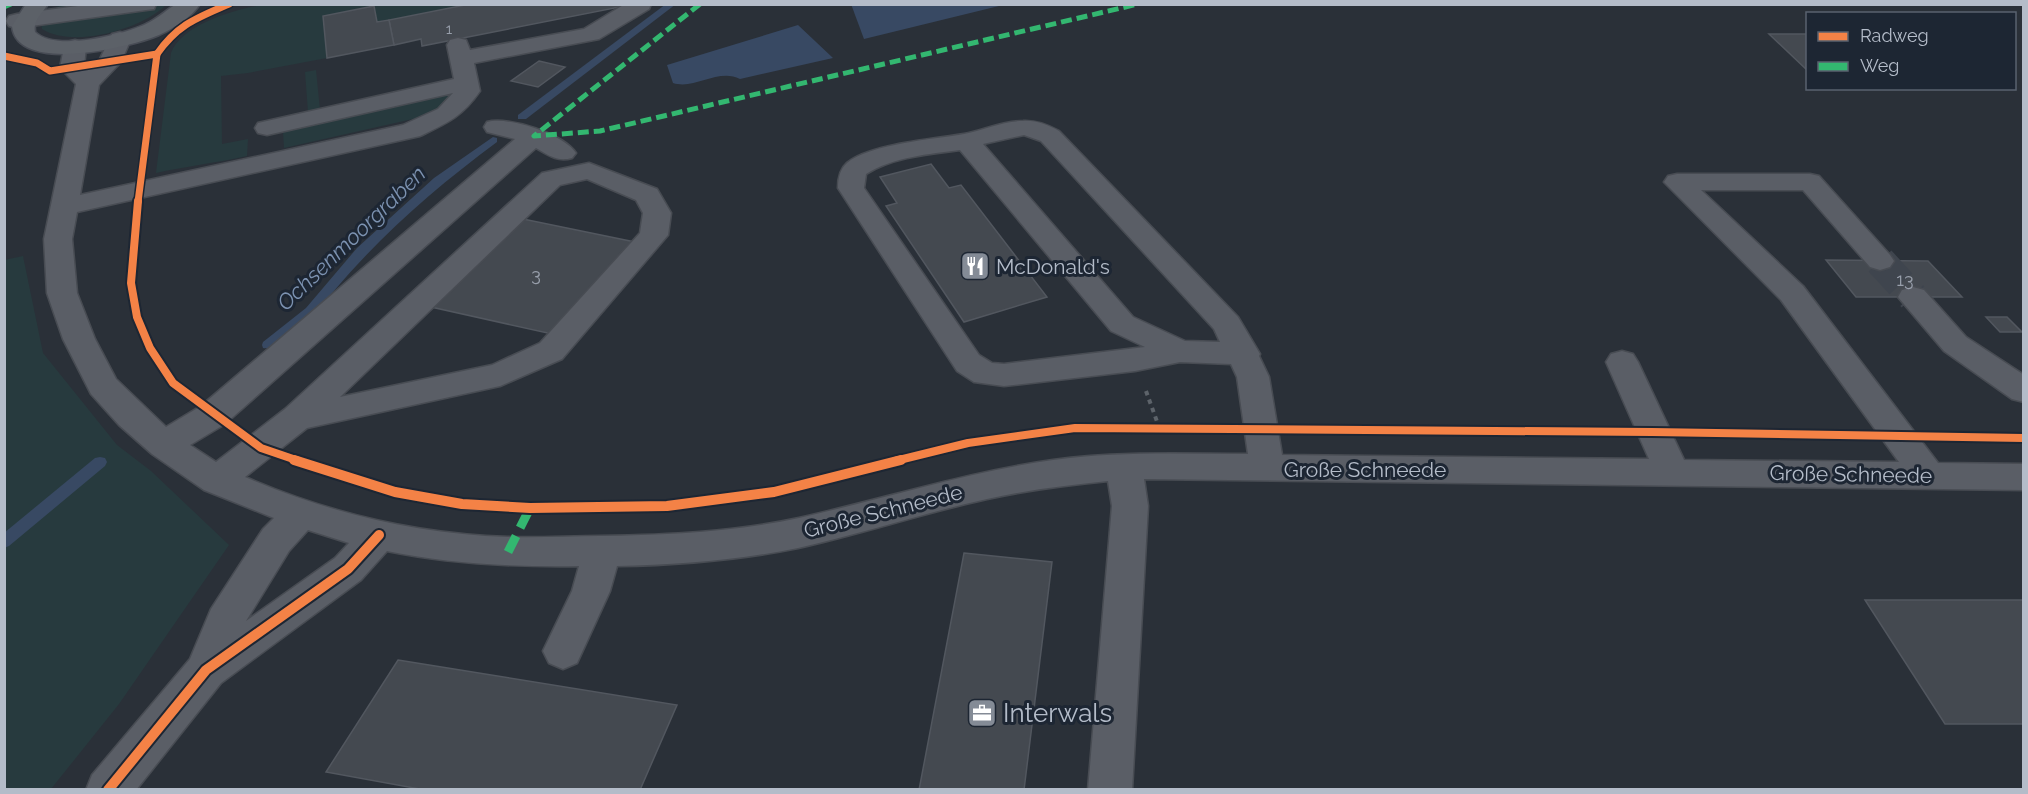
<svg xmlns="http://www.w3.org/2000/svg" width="2028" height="794" font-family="Raleway,sans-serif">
<rect width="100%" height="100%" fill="#2a3038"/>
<g fill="#273a3e">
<path d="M 60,5 L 166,5 C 142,29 73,49 42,29 L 41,23 L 44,16 Z"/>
<path d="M 262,5 L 464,5 L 464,6 L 377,22 L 374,6 L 323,16 L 327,58 L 248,73 L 221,76 L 222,144 L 248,139 L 247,156 C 216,163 187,166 156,173 L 171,53 C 181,25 235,9 262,5 Z"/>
<polygon points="316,70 320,110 308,112 305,72"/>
<polygon points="450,94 451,100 435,114 284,148 283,132"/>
<polygon points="23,256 43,353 117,445 151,471 229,545 119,704 51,789 5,789 4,260"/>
</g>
<g fill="#384963">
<polygon points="851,4 1003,4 1003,5 864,39"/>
<path d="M 798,25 L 833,58 L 740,79 C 718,68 695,90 673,83 L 667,65 Z"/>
</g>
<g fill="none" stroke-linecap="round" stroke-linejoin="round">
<g fill="#384963" fill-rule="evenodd">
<polygon points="666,4 676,4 526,119 518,119 518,115"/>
<path d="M 493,137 L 497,138 L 497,142 C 435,188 383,233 333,292 C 322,304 280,353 263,348 L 262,345 L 263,342 L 306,308 L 357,248 L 434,178 Z"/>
<polygon points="100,457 105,458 107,462 105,466 9,546 4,548 4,533 95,458"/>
</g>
</g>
<g fill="#444950" stroke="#52575f" stroke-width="1.5">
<polygon points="470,4 625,4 625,6 422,46 421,39 394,45 389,20"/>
<polygon points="374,6 377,22 389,20 394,45 327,58 323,16"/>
<polygon points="1769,34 1808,34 1808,71"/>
<polygon points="539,61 565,67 538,87 511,81"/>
<polygon points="931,164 949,188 961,185 1047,297 964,322 886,206 897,203 880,177"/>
<polygon points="523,219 635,242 552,334 431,307"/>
<polygon points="1826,260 1928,261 1962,297 1856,297"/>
<polygon points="1986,317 2007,317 2022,332 2000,332"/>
<polygon points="964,553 1052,562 1024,790 919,790"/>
<polygon points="1865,600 2024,600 2024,724 1945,724"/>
<polygon points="398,660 677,705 640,790 425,790 326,772"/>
</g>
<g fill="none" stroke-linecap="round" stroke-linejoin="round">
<polyline stroke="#3f454e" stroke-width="31" stroke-dasharray="31 16" stroke-linecap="butt" points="1880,261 1913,297"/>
<g stroke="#484c53" stroke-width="3">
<g id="minor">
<polygon points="93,4 156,4 154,9 146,10 17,28 9,26 6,21 9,16 17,14"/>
<path d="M 625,4 L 651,4 L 649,9 L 599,39 L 474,63 L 480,91 C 462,117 447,123 420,136 L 77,212 L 72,239 L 77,293 L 95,339 L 116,379 L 166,427 L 201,406 L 515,139 L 487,132 L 484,127 L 487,122 C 509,116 563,134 576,153 L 572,158 C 557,162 548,155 536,148 L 225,424 L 190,445 L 216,462 L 285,409 L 542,173 L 589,163 L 657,189 L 671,213 L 668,235 L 562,359 L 500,386 L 307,428 L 245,477 C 328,513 418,534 508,537 C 539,538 570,536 600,536 C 666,535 734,532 799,518 C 884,499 967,472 1053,460 C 1118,451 1183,454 1248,454 L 1237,377 L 1231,364 L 1180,362 L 1135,371 L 1004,386 L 974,382 L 957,371 L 838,188 C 838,178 840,169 847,163 C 869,144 936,139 964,134 C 984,130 1003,121 1023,121 C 1036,120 1048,125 1059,131 L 1238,317 L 1260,354 L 1259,356 L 1269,377 L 1282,455 L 1649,459 L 1606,362 L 1611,354 L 1622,351 L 1633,354 L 1638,362 L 1684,460 L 1899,462 L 1781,300 L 1664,182 L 1668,176 L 1677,174 L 1810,174 L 1819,176 L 1890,255 L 1894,261 L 1890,267 L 1880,270 L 1870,267 L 1803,190 L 1701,190 L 1803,286 L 1938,463 L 2024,464 L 2024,490 L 1144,479 L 1148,506 L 1132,790 L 1088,790 L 1112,506 L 1108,481 C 1068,485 1027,490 987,499 C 923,513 861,534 798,548 C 739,560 677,565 617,566 L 610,591 L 577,663 L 563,669 L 549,663 L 543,651 L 572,591 L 579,566 C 514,567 451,564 387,551 L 361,580 L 221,683 L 136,790 L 86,790 L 92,775 L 190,659 L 211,609 L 263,529 L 274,518 L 204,490 L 152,454 L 119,425 L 91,394 L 63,339 L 47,293 L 44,239 L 76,84 L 60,68 L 64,47 L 67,42 L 75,40 L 83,42 L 86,47 L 84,66 L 88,70 L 100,59 L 112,34 L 120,32 L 128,34 L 131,39 L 121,62 L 99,85 L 80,195 L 403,125 L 438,109 L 453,93 L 267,135 L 258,133 L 255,128 L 258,123 L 267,121 L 454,79 L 447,45 L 450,40 L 458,38 L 466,40 L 470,50 L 584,29 ZM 1024,135 L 1041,141 L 1214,329 L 1220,342 L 1185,341 L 1133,317 L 983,144 ZM 960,150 L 1111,331 L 1145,347 L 1004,364 L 992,363 L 979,355 L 864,188 L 866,174 C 893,157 929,154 960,150 ZM 587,179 L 636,200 L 643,213 L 640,233 L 540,343 L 492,365 L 340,397 L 560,185 ZM 308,530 L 349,543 L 335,558 L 246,621 L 289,551 Z"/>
<polygon points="1913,287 1924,290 1966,337 2024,375 2024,402 2012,399 1944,351 1898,297 1902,290"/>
</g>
</g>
<g stroke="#484c55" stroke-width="3">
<path id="major" d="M 26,4 L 48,4 C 42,14 33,20 35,32 C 56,52 122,35 146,24 C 156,20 170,7 177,4 C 183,2 194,4 200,4 C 191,18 174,28 159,35 C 131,47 17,75 12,26 Z"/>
</g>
<g stroke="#5d636a" stroke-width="4" stroke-dasharray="4.5 4.5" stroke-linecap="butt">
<polyline points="1146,391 1159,427"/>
<polyline points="1299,428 1613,431"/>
<polyline points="1695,433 1853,436"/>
<polyline points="1947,437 2024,438"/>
<polyline points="895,461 968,443 1075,428 1223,428"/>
</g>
<polyline stroke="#5d636a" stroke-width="4.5" stroke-dasharray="5 5" stroke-linecap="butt" points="530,508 667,506 774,492 901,460"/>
<use href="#minor" fill="#5a5e66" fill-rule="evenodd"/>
<use href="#major" fill="#5c6168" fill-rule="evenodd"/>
<g stroke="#33b770" stroke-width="5" stroke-dasharray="11 5" stroke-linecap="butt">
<polyline points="700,4 534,136 600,131 1138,4"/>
<polyline points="4,7 11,4"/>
</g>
<polyline stroke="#33b770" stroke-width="9" stroke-dasharray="18 9" stroke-linecap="butt" points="508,552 530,508 525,508"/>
<g stroke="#1d2633" stroke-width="10">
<g id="cycleway-far2">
<polyline points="4,56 37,63 50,71 157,54"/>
<path d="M 138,202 L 157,54 C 178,24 197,18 229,4"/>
</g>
</g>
<g stroke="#1d2633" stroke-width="12">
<g id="cycleway-far1">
<polyline points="138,201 131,283 137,317 150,348 173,383 261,448 299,461"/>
<polyline points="895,461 968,443 1075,428 1652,432 2024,438"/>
</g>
</g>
<g stroke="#1d2633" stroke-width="14">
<g id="cycleway">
<polyline points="294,460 395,492 462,504 530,508 667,506 774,492 901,460"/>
<polyline points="108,790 206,670 348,569 379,535"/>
</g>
</g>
<use href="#cycleway-far2" stroke="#f48246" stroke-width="7"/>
<use href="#cycleway-far1" stroke="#f48246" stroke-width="8"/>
<use href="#cycleway" stroke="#f48246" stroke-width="10"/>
</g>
<defs>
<g id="restaurant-square" transform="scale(1.5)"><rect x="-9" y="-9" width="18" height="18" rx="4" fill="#848b96" stroke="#1d2633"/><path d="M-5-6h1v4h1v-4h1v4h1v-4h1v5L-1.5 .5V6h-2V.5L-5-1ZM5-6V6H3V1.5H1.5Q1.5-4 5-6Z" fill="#fff"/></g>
<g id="office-square" transform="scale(1.5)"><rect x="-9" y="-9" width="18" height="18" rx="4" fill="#848b96" stroke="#1d2633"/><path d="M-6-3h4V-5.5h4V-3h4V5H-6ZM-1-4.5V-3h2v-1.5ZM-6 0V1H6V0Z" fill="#fff"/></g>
</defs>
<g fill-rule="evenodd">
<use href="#restaurant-square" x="975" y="266"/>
<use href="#office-square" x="982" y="713"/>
</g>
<g text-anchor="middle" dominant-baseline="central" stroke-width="6" stroke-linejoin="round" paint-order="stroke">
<g font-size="15" fill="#989fab">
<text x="449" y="29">1</text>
</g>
<g font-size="18" fill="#989fab">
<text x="536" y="274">3</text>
<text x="1905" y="279">13</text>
</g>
<g font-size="21" fill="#b4bcc9" stroke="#1d2633" text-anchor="start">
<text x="996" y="266">McDonald's</text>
</g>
<g font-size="21" fill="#b4bcc9" stroke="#1d2633">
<text x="1365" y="469">Große Schneede</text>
<text transform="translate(1851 474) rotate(1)">Große Schneede</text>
<text transform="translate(883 511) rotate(-14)">Große Schneede</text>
</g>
<g font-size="22" font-style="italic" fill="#7c92b1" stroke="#1d2633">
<text transform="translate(351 238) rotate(-44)">Ochsenmoorgraben</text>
</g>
<g font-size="26" fill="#b4bcc9" stroke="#1d2633" text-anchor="start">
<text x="1003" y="713">Interwals</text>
</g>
</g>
<rect width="2028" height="794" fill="none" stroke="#b4bcc9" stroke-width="12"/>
<rect x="1806" y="12" width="210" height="78" fill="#1d2633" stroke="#59626f" stroke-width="1.5"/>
<rect x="1818" y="32" width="30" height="9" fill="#f48246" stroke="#59626f" stroke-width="1.5"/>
<text x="1860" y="42" font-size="18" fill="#b4bcc9">Radweg</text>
<rect x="1818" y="62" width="30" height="9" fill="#33b770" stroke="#59626f" stroke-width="1.5"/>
<text x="1860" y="72" font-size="18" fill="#b4bcc9">Weg</text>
</svg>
